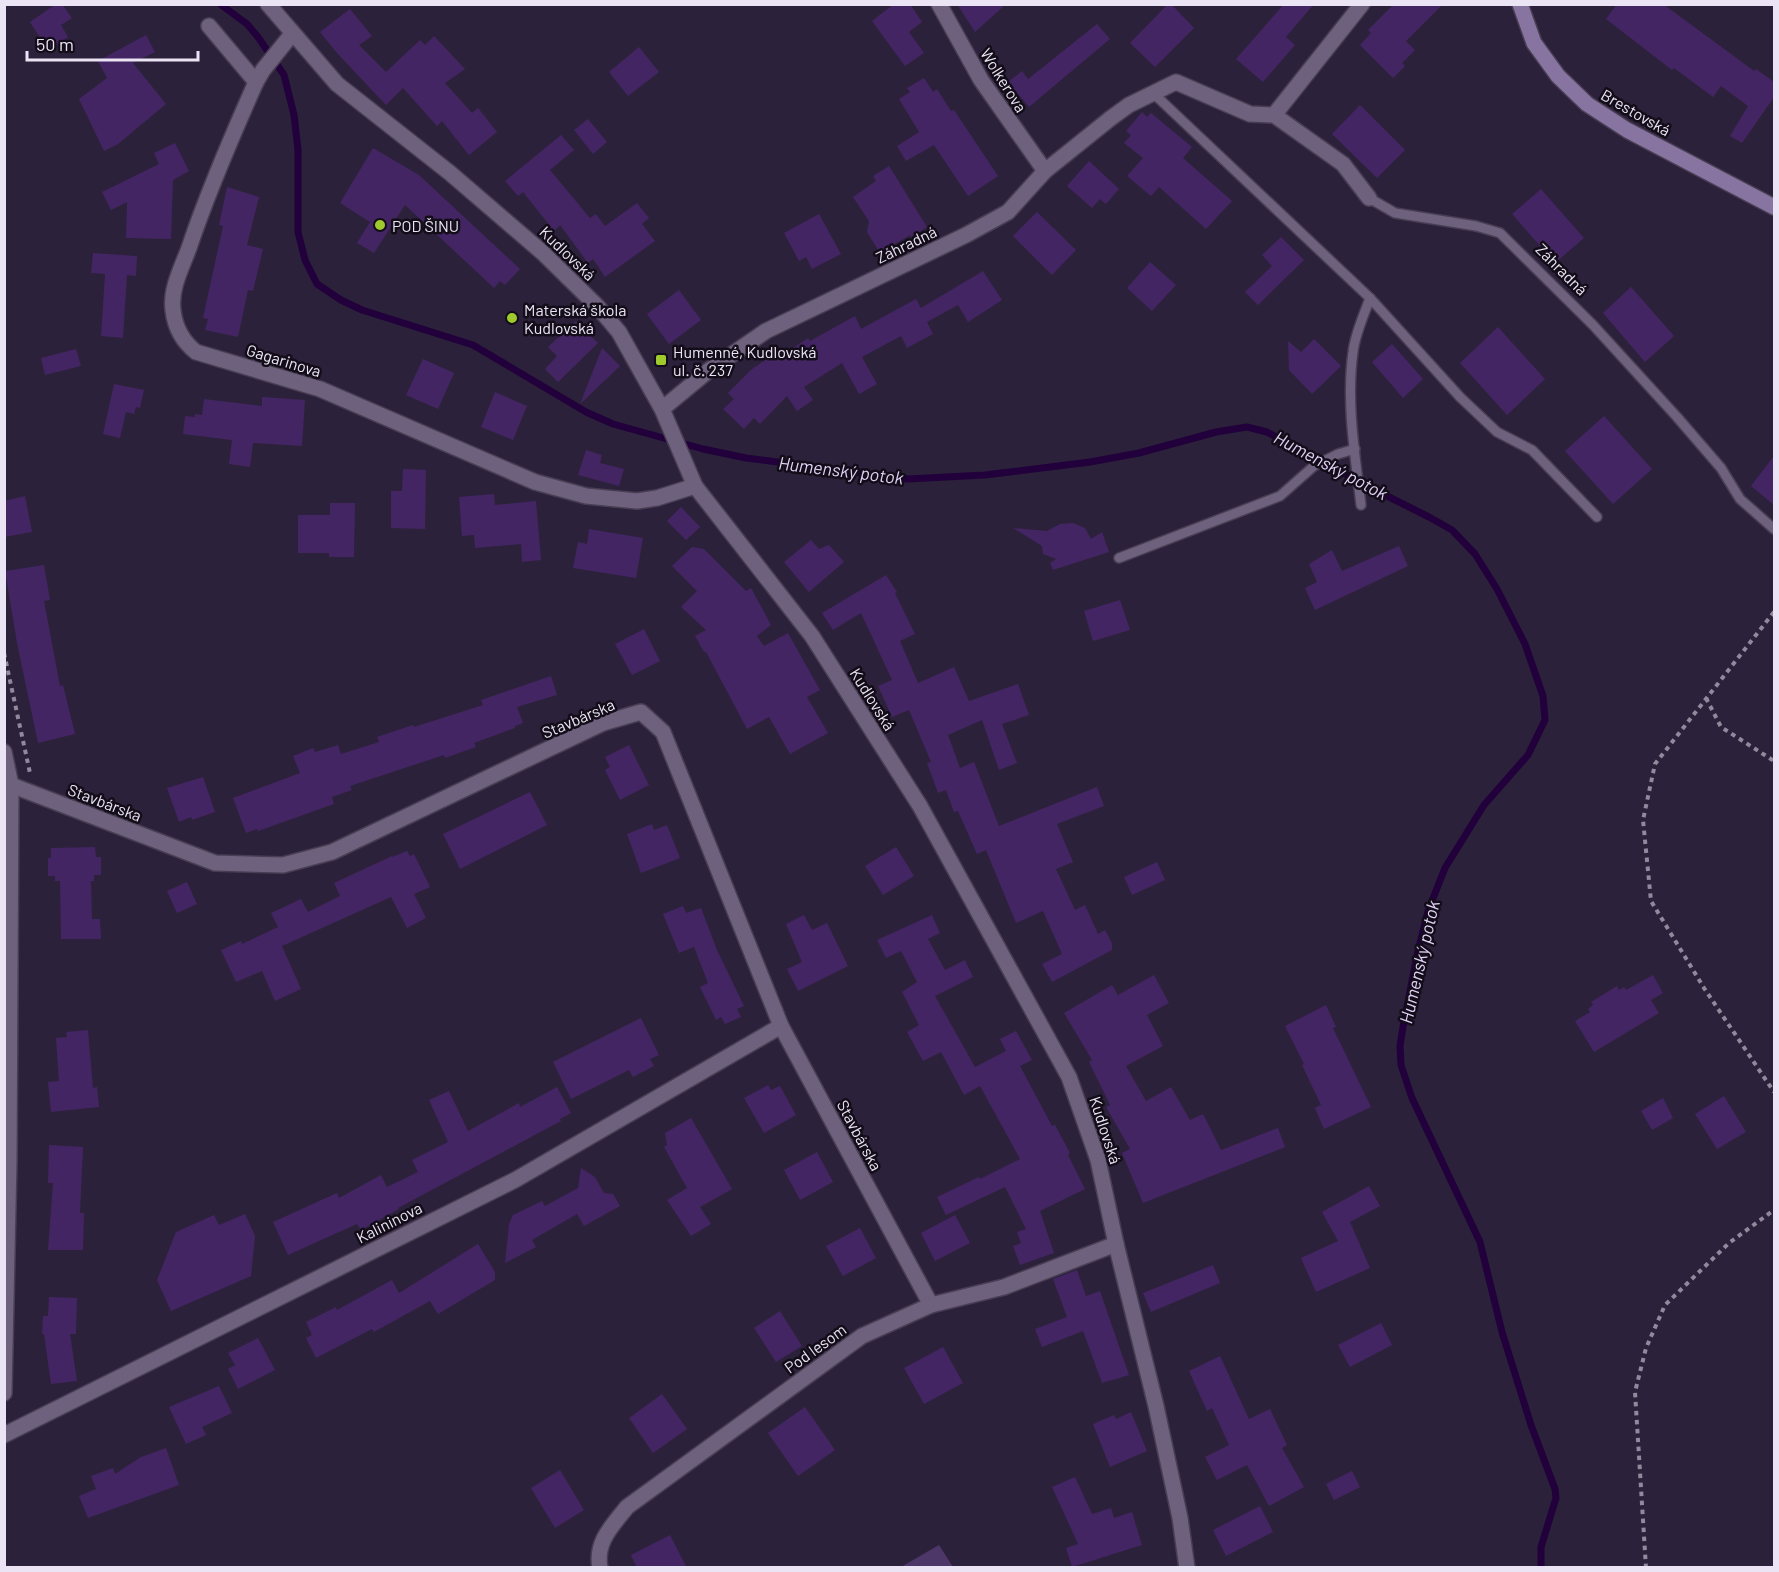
<svg xmlns="http://www.w3.org/2000/svg" width="1779" height="1572" font-family="Barlow,sans-serif">
<rect width="100%" height="100%" fill="#2c213a"/>
<polygon fill="#4d3668" points="939,1545 953,1567 901,1567"/>
<g fill="none" stroke-linecap="round" stroke-linejoin="round">
<polyline stroke="#21003b" stroke-width="7" points="220,4 247,24 258,37 284,75 294,115 298,150 298,232 305,260 317,284 341,300 362,310 473,345 586,412 613,424 703,449 746,458 908,479 985,475 1090,462 1139,453 1216,432 1247,427 1267,432 1373,489 1429,517 1452,530 1475,554 1497,589 1525,644 1543,696 1545,720 1528,755 1484,805 1445,868 1428,911 1418,951 1403,1027 1400,1046 1401,1065 1412,1098 1480,1242 1502,1332 1531,1425 1555,1489 1556,1498 1541,1547 1541,1568"/>
</g>
<g fill="#442563">
<polygon points="56,4 62,4 72,18 61,25 68,37 48,50 30,22"/>
<polygon points="894,4 910,4 922,22 909,32 924,53 905,66 872,21"/>
<polygon points="957,4 1006,4 975,32"/>
<polygon points="1168,4 1171,4 1194,28 1155,67 1130,43"/>
<polygon points="1284,4 1314,4 1286,37 1295,45 1263,82 1236,59"/>
<polygon points="1394,4 1443,4 1406,41 1415,50 1402,63 1405,66 1393,78 1360,45 1371,33 1368,30"/>
<polygon points="1617,4 1663,4 1754,71 1756,69 1774,82 1774,97 1742,143 1730,136 1748,106 1721,86 1713,97 1674,68 1672,70 1606,19"/>
<polygon points="350,9 372,36 359,45 386,72 420,40 425,45 434,36 465,69 445,83 472,113 478,108 497,132 469,155 442,121 437,126 403,88 386,105 337,53 320,32"/>
<polygon points="1097,24 1110,39 1029,107 1008,82 1022,71 1028,79"/>
<polygon points="146,35 155,52 133,63 166,104 118,144 104,151 79,99 107,78 98,61"/>
<polygon points="639,47 659,72 628,96 609,72"/>
<polygon points="924,78 933,92 937,89 951,111 954,110 998,176 968,196 934,145 906,161 897,146 919,132 899,99 910,92 907,88"/>
<polygon points="1360,105 1405,150 1377,178 1332,134"/>
<polygon points="1142,112 1147,117 1151,113 1192,147 1183,158 1232,201 1206,229 1159,187 1151,196 1127,176 1143,158 1124,143 1131,135 1126,131"/>
<polygon points="588,119 607,142 593,154 574,130"/>
<polygon points="561,135 574,150 550,170 590,218 596,214 605,226 637,203 649,218 642,224 655,241 605,277 593,259 588,263 560,225 554,231 523,192 518,196 505,181"/>
<polygon points="175,143 189,171 173,180 171,239 126,238 127,202 111,210 102,192 159,164 154,153"/>
<polygon points="373,148 419,175 520,269 505,285 500,281 494,288 405,205 374,253 357,243 370,222 340,203"/>
<polygon points="1089,161 1119,189 1106,204 1100,199 1092,208 1067,186"/>
<polygon points="889,166 927,227 911,237 910,235 880,253 867,232 869,221 853,197 876,181 873,176"/>
<polygon points="227,187 259,197 247,245 263,249 253,291 248,290 238,337 205,330 208,319 203,318 223,226 219,225"/>
<polygon points="1541,189 1584,238 1555,263 1512,214"/>
<polygon points="1037,212 1076,250 1052,275 1013,236"/>
<polygon points="819,214 841,254 812,269 806,257 799,261 784,233"/>
<polygon points="1281,237 1304,260 1258,305 1245,292 1272,266 1262,255"/>
<polygon points="93,253 137,256 136,276 127,275 123,338 101,336 105,274 91,273"/>
<polygon points="1150,262 1176,285 1152,311 1127,288"/>
<polygon points="983,271 1002,300 968,322 958,305 927,322 933,334 907,348 901,336 862,357 877,384 859,394 842,363 804,387 813,400 797,411 787,396 760,424 754,418 744,429 723,409 734,399 728,393 752,369 780,350 783,355 808,338 810,341 855,316 861,329 916,299 921,308"/>
<polygon points="1631,287 1674,336 1645,362 1603,313"/>
<polygon points="679,290 701,320 669,344 647,314"/>
<polygon points="576,321 598,343 558,382 545,369 557,356 548,347"/>
<polygon points="1498,327 1545,379 1507,415 1460,363"/>
<polygon points="1314,339 1341,366 1312,394 1289,370 1288,341 1301,352"/>
<polygon points="1392,344 1423,379 1403,398 1372,362"/>
<polygon points="602,348 620,366 580,404"/>
<polygon points="76,349 81,366 45,375 41,358"/>
<polygon points="423,359 454,373 438,409 406,395"/>
<polygon points="114,384 144,390 140,408 136,407 134,414 126,412 120,438 103,434"/>
<polygon points="495,392 527,406 513,440 481,427"/>
<polygon points="262,397 305,400 302,446 253,443 250,467 229,464 232,440 183,434 185,416 195,417 195,414 202,415 204,399 262,406"/>
<polygon points="1604,416 1652,469 1613,504 1565,451"/>
<polygon points="586,450 602,455 600,463 624,469 619,486 578,475"/>
<polygon points="1774,456 1774,505 1751,486"/>
<polygon points="403,469 426,470 425,529 391,528 391,491 402,491"/>
<polygon points="494,494 495,505 536,501 541,560 522,562 521,544 475,548 474,535 462,536 459,497"/>
<polygon points="25,496 32,532 4,537 4,501"/>
<polygon points="330,503 355,503 354,557 329,557 329,553 298,553 298,515 330,515"/>
<polygon points="681,507 700,527 686,540 667,521"/>
<polygon points="1073,523 1085,528 1091,539 1102,532 1109,552 1053,570 1050,563 1056,559 1043,554 1042,546 1013,528 1047,531 1060,524"/>
<polygon points="589,529 643,538 636,578 573,568 578,542 587,544"/>
<polygon points="811,540 819,549 829,545 844,562 809,592 784,562"/>
<polygon points="1399,546 1408,566 1315,610 1305,588 1317,582 1309,564 1332,550 1342,571"/>
<polygon points="692,547 704,549 746,591 751,588 771,625 757,636 764,646 788,633 820,690 807,697 828,733 790,754 769,717 747,729 706,652 704,652 695,636 706,630 681,607 697,591 672,566"/>
<polygon points="44,565 50,600 44,601 60,686 63,685 75,734 38,743 17,643 5,571"/>
<polygon points="886,575 897,592 895,593 915,634 900,641 918,683 954,667 969,701 1018,684 1029,715 1002,724 1017,763 999,770 982,720 948,735 960,768 974,762 999,826 1097,787 1104,806 1057,824 1073,862 1056,869 1075,910 1085,905 1098,934 1105,930 1112,943 1112,950 1052,982 1042,964 1062,954 1043,911 1016,923 986,850 977,854 958,811 954,812 946,790 938,793 927,763 931,762 909,710 892,717 878,686 892,680 861,613 833,630 822,613"/>
<polygon points="1120,600 1130,630 1093,641 1084,611"/>
<polygon points="644,629 660,661 632,675 615,644"/>
<polygon points="551,676 557,695 517,707 523,723 515,726 515,728 474,743 476,747 445,758 444,755 350,786 352,790 332,797 334,804 258,831 257,829 246,833 233,798 300,773 293,756 313,748 315,752 338,745 341,754 379,742 377,737 413,725 414,727 483,705 481,700"/>
<polygon points="629,745 649,785 620,800 605,770 610,767 605,757"/>
<polygon points="203,777 215,812 192,820 191,817 179,822 167,788"/>
<polygon points="530,792 547,825 460,869 443,834"/>
<polygon points="652,824 654,830 667,825 680,858 641,873 627,834"/>
<polygon points="95,847 96,857 101,857 101,875 94,875 94,881 91,881 92,919 100,919 101,939 61,939 60,881 55,881 55,876 48,876 48,858 51,858 51,848"/>
<polygon points="896,847 914,876 883,895 865,866"/>
<polygon points="407,851 410,856 414,854 430,887 414,894 426,918 407,928 391,897 282,946 301,989 275,1001 262,971 236,982 221,950 241,941 242,944 278,927 271,913 301,899 308,912 340,896 334,883 392,856 392,857"/>
<polygon points="1157,862 1165,880 1132,895 1124,877"/>
<polygon points="187,882 197,904 177,913 167,891"/>
<polygon points="683,906 686,913 701,908 717,950 744,1006 737,1009 741,1017 725,1024 721,1017 716,1020 700,987 708,983 694,947 679,953 663,914"/>
<polygon points="804,915 812,930 827,923 848,966 798,991 787,969 802,962 786,924"/>
<polygon points="932,915 940,933 928,939 945,970 965,960 973,977 935,996 975,1067 1006,1051 1000,1039 1016,1031 1032,1060 1020,1066 1052,1126 1055,1125 1070,1153 1068,1155 1085,1189 1040,1211 1054,1253 1020,1265 1013,1246 1021,1243 1017,1232 1026,1229 1005,1187 946,1215 937,1197 979,1177 980,1179 1020,1159 980,1086 964,1095 941,1052 923,1061 907,1032 919,1025 902,992 917,982 901,951 886,958 877,940"/>
<polygon points="1154,975 1169,1003 1147,1015 1163,1046 1126,1066 1146,1101 1171,1087 1190,1120 1203,1114 1221,1150 1278,1128 1285,1147 1143,1203 1122,1153 1130,1149 1106,1107 1110,1105 1089,1062 1092,1060 1064,1013 1112,985 1118,995"/>
<polygon points="1653,975 1663,993 1651,1000 1659,1013 1594,1052 1575,1021 1590,1012 1588,1009 1593,1005 1591,1002 1617,986 1619,990 1624,987 1626,990"/>
<polygon points="1326,1005 1336,1027 1333,1028 1371,1107 1324,1129 1315,1108 1321,1105 1302,1065 1304,1064 1285,1026"/>
<polygon points="641,1018 659,1055 650,1059 654,1066 633,1077 629,1070 571,1099 553,1062"/>
<polygon points="88,1030 93,1088 97,1087 99,1107 51,1112 48,1082 59,1081 56,1038 67,1037 66,1032"/>
<polygon points="768,1085 771,1090 780,1086 796,1115 764,1133 744,1098"/>
<polygon points="557,1087 571,1113 560,1119 561,1121 398,1208 399,1209 361,1230 357,1224 288,1255 273,1222 337,1193 339,1198 381,1175 387,1187 418,1172 412,1160 448,1142 429,1100 449,1091 468,1131 519,1103 520,1107"/>
<polygon points="1724,1096 1746,1132 1717,1149 1695,1114"/>
<polygon points="1663,1098 1673,1118 1652,1130 1641,1111"/>
<polygon points="691,1118 732,1189 700,1207 711,1224 691,1236 667,1200 687,1188 664,1147 667,1145 665,1133"/>
<polygon points="49,1145 83,1147 80,1213 84,1213 83,1250 48,1250 53,1183 48,1183"/>
<polygon points="817,1152 833,1182 800,1200 784,1170"/>
<polygon points="581,1168 595,1177 604,1193 613,1194 620,1206 584,1226 577,1214 532,1240 536,1247 505,1263 509,1224 513,1215 542,1201 545,1206 578,1188"/>
<polygon points="1369,1186 1380,1206 1350,1222 1370,1268 1316,1292 1301,1258 1338,1241 1322,1212"/>
<polygon points="245,1214 255,1236 251,1276 171,1311 157,1280 176,1232 214,1215 219,1225"/>
<polygon points="955,1215 970,1243 935,1261 921,1233"/>
<polygon points="860,1228 876,1258 843,1276 826,1246"/>
<polygon points="478,1244 495,1272 495,1280 438,1314 430,1301 374,1332 372,1329 316,1358 306,1338 312,1335 306,1322 336,1307 337,1310 392,1280 399,1293"/>
<polygon points="1213,1265 1220,1283 1151,1312 1143,1293"/>
<polygon points="1077,1270 1086,1296 1100,1291 1129,1375 1102,1383 1083,1331 1042,1347 1035,1329 1067,1317 1053,1279"/>
<polygon points="49,1297 77,1298 76,1334 70,1334 77,1381 51,1384 44,1334 42,1334 43,1316 48,1316"/>
<polygon points="780,1311 802,1346 776,1362 754,1328"/>
<polygon points="1381,1323 1392,1345 1350,1367 1338,1345"/>
<polygon points="258,1338 275,1370 238,1389 228,1369 235,1365 228,1353"/>
<polygon points="943,1347 963,1383 924,1404 904,1368"/>
<polygon points="1220,1356 1249,1419 1270,1409 1287,1445 1282,1448 1304,1487 1269,1506 1247,1465 1217,1480 1205,1457 1229,1445 1212,1408 1207,1411 1189,1371"/>
<polygon points="219,1386 232,1413 202,1427 206,1435 186,1444 169,1407"/>
<polygon points="662,1394 687,1429 653,1453 629,1418"/>
<polygon points="805,1407 835,1450 798,1476 768,1433"/>
<polygon points="1131,1412 1147,1451 1110,1467 1093,1424 1114,1415 1116,1419"/>
<polygon points="166,1448 179,1485 88,1518 79,1496 96,1489 91,1476 113,1468 115,1474 141,1457"/>
<polygon points="560,1470 584,1510 555,1528 531,1488"/>
<polygon points="1352,1471 1360,1487 1334,1500 1326,1484"/>
<polygon points="1075,1477 1092,1514 1111,1508 1114,1518 1132,1512 1142,1545 1072,1567 1066,1548 1078,1544 1052,1487"/>
<polygon points="1260,1506 1273,1532 1226,1556 1213,1530"/>
<polygon points="670,1535 687,1568 637,1568 631,1555"/>
</g>
<g fill="none" stroke-linecap="round" stroke-linejoin="round">
<g stroke="#483e53" stroke-width="12">
<g id="lane">
<polyline points="1153,93 1370,298 1460,397 1497,432 1532,450 1597,517"/>
<polyline points="1369,198 1395,213 1476,226 1500,233 1593,325 1677,417 1721,468 1740,499 1774,529"/>
<path d="M 1361,505 C 1355,455 1346,402 1353,352 C 1355,334 1364,315 1370,298"/>
<polyline points="1119,558 1280,496 1314,466 1338,454 1355,449"/>
</g>
</g>
<g stroke="#483e53" stroke-width="18">
<g id="street">
<polyline points="268,4 337,84 450,173 543,253 597,306 619,332 662,409 695,486 812,636 920,806 1069,1077 1098,1160 1116,1244 1156,1406 1180,1518 1187,1568"/>
<polyline points="939,4 981,80 1045,171"/>
<polyline points="209,26 256,82"/>
<path d="M 292,34 L 263,70 L 256,82 C 232,136 208,191 189,248 C 182,267 170,289 173,310 C 175,328 182,341 196,352 L 320,389 L 535,482 L 586,496 L 637,501 L 657,498 L 695,486"/>
<polyline points="1274,115 1362,4"/>
<polyline points="662,409 708,371 766,331 966,235 1008,212 1045,171 1111,118 1129,105 1176,82 1250,114 1274,115 1343,164 1369,198"/>
<polyline points="4,752 11,785 9,1160 4,1393"/>
<polyline points="11,785 215,863 283,865 332,852 603,723 641,712 663,732 781,1026 931,1305"/>
<polyline points="4,1435 515,1180 781,1026"/>
<path d="M 600,1568 C 595,1542 612,1526 627,1507 L 862,1336 L 931,1305 L 1004,1287 L 1116,1244"/>
</g>
</g>
<g stroke="#483e53" stroke-width="18">
<polyline id="secondary" points="1520,4 1534,43 1558,76 1587,104 1627,130 1774,207"/>
</g>
<g stroke="#92899d" stroke-width="4" stroke-dasharray="4.5 4.5" stroke-linecap="butt">
<polyline points="1774,612 1655,764 1643,820 1651,901 1704,988 1774,1092"/>
<polyline points="4,653 30,773"/>
<polyline points="1706,698 1721,727 1774,761"/>
<polyline points="1646,1568 1635,1392 1646,1348 1665,1305 1729,1243 1774,1210"/>
</g>
<use href="#lane" stroke="#6e617e" stroke-width="9"/>
<use href="#street" stroke="#6e617e" stroke-width="15"/>
<use href="#secondary" stroke="#8874a0" stroke-width="15"/>
</g>
<g fill="#9fca2d" stroke="#120d18" stroke-width="2">
<circle cx="380" cy="225" r="6"/>
<circle cx="512" cy="318" r="6"/>
<rect x="655" y="354" width="12" height="12" rx="3"/>
</g>
<g text-anchor="middle" dominant-baseline="central" stroke-width="5" stroke-linejoin="round" paint-order="stroke">
<g font-size="16" fill="#ebe4f4" stroke="#120d18">
<text transform="translate(1004 80) rotate(58)">Wolkerova</text>
<text transform="translate(1636 112) rotate(30)">Brestovská</text>
<text transform="translate(906 244) rotate(-26)">Záhradná</text>
<text transform="translate(568 253) rotate(44)">Kudlovská</text>
<text transform="translate(1562 269) rotate(45)">Záhradná</text>
<text transform="translate(284 360) rotate(17)">Gagarinova</text>
<text transform="translate(873 699) rotate(58)">Kudlovská</text>
<text transform="translate(578 718) rotate(-23)">Stavbárska</text>
<text transform="translate(105 802) rotate(21)">Stavbárska</text>
<text transform="translate(1106 1130) rotate(72)">Kudlovská</text>
<text transform="translate(860 1135) rotate(62)">Stavbárska</text>
<text transform="translate(389 1222) rotate(-27)">Kalininova</text>
<text transform="translate(815 1348) rotate(-36)">Pod lesom</text>
</g>
<g font-size="16" fill="#ebe4f4" stroke="#120d18" text-anchor="start">
<text x="392" y="225">POD ŠINU</text>
<text x="524" y="309">Materská škola<tspan x="524" dy="18">Kudlovská</tspan></text>
<text x="673" y="351">Humenné, Kudlovská<tspan x="673" dy="18">ul. č. 237</tspan></text>
</g>
<g font-size="18" font-style="italic" fill="#e1d1f7" stroke="#120d18">
<text transform="translate(1331 465) rotate(28)">Humenský potok</text>
<text transform="translate(841 470) rotate(7)">Humenský potok</text>
<text transform="translate(1419 962) rotate(-77)">Humenský potok</text>
</g>
</g>
<rect width="1779" height="1572" fill="none" stroke="#ebe4f4" stroke-width="12"/>
<path d="M27 51v9h171v-9" fill="none" stroke="#ebe4f4" stroke-width="3"/>
<text x="36" y="51" font-size="18" fill="#ebe4f4" stroke="#120d18" stroke-width="4.5" paint-order="stroke">50 m</text>
</svg>
